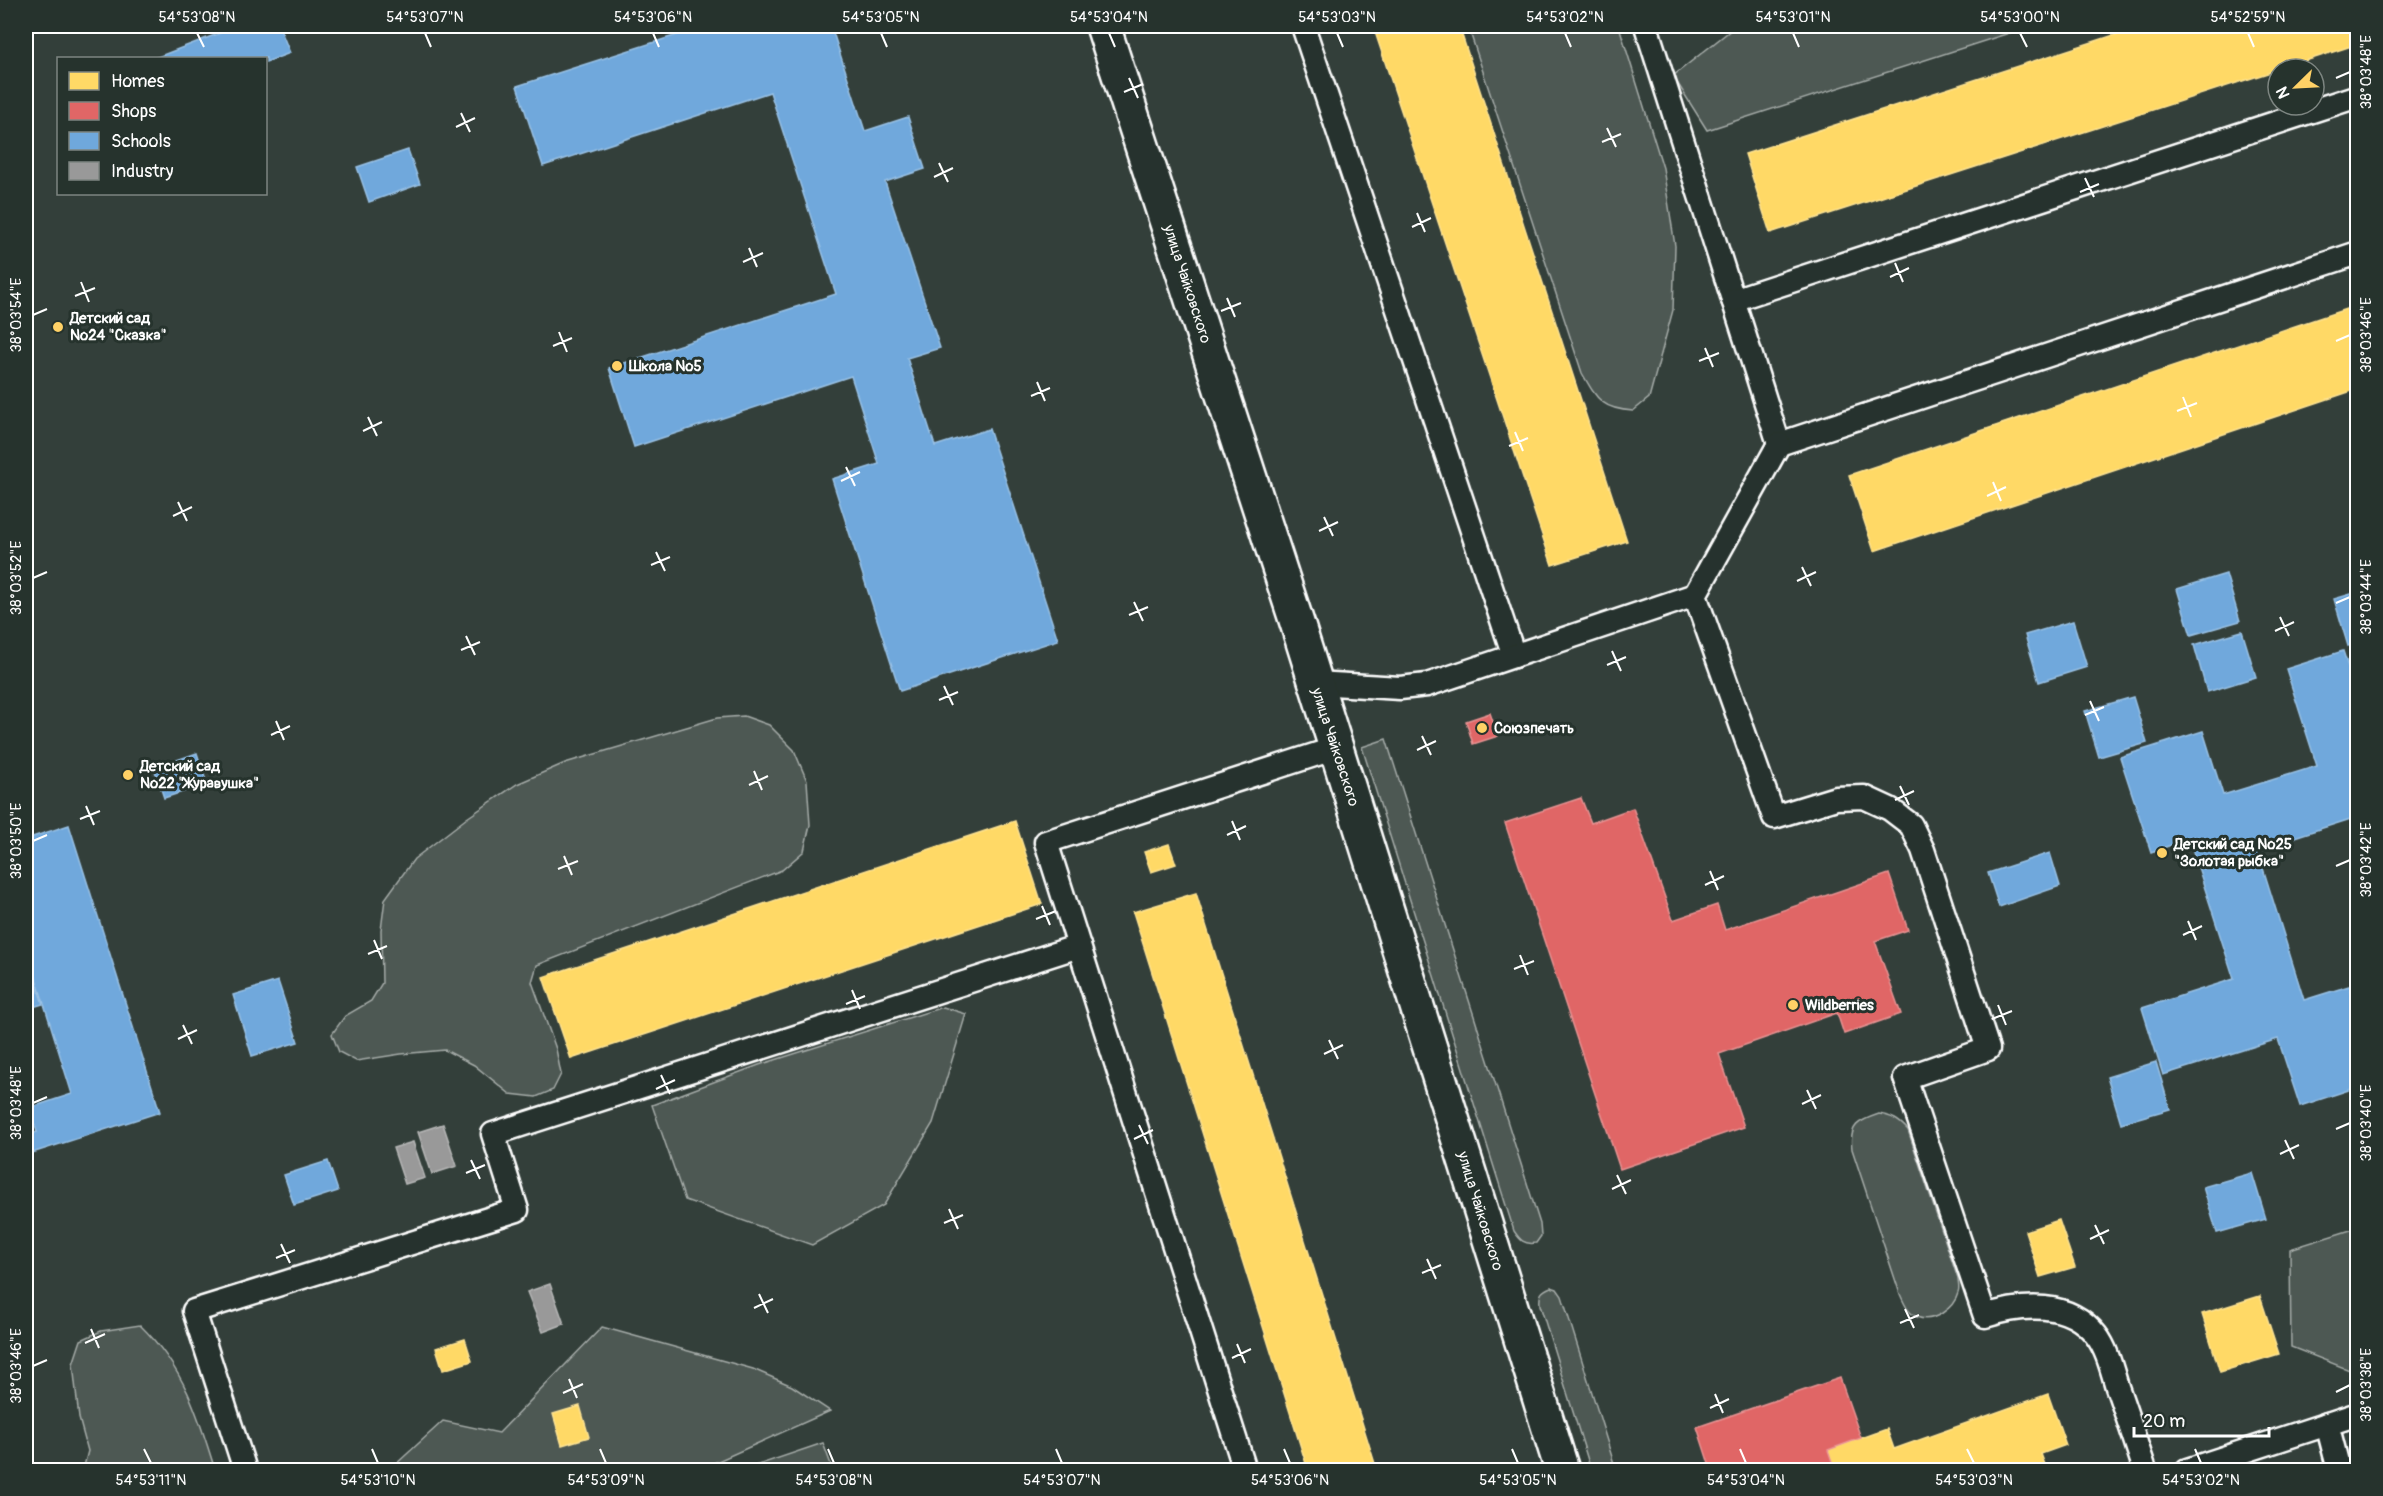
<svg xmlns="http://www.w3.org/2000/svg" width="2383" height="1496" font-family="Pangolin,sans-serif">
<rect width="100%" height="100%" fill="#333f3a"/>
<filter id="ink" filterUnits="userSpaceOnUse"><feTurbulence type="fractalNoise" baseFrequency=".0167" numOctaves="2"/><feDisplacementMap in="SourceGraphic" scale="12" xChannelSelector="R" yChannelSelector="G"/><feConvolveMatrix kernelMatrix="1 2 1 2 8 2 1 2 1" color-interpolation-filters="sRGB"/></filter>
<g filter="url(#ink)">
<g fill="#4d5853" stroke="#a6aca9" stroke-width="1.5">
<path d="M 1468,26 L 1619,26 L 1663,168 L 1675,246 L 1673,310 L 1649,398 L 1633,411 C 1601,409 1597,399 1582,373 Z"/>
<polygon points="1736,26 2031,26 1707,130 1673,76"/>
<polygon points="744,716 769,725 794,750 807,781 810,825 804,851 782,870 537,965 532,982 556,1049 561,1074 553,1090 536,1097 510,1094 474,1065 445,1050 401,1054 356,1061 339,1052 332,1034 345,1016 371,1001 382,983 381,930 385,899 414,859 467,818 517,784 565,763 717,718"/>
<path d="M 1386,739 L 1540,1224 L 1541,1236 L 1536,1243 C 1524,1245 1520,1240 1514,1231 L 1362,747 Z"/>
<polygon points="943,1007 966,1014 933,1123 884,1205 812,1245 685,1200 652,1105 759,1065"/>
<path d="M 1879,1114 C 1892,1116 1899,1120 1908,1130 L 1958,1279 C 1958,1283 1960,1289 1958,1293 C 1954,1308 1933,1324 1917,1317 C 1908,1313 1904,1303 1900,1294 L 1852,1149 C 1849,1125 1858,1121 1879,1114 Z"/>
<polygon points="2357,1228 2358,1228 2357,1373 2291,1347 2290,1249"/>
<path d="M 1551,1287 L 1557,1289 L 1562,1296 L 1616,1470 L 1591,1470 L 1540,1305 C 1539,1294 1541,1291 1551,1287 Z"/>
<path d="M 140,1325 C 184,1368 198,1414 215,1470 L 83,1470 L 88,1451 L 79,1418 L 73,1364 L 81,1340 L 101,1331 Z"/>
<polygon points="602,1327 753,1369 792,1386 830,1411 698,1470 399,1470 395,1465 443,1421 499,1433"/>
<polygon points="823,1443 833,1470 743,1470"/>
</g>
<g fill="#ffd966" stroke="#ffe494" stroke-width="1.5">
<polygon points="1373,26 1459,26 1627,541 1552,565"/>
<polygon points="2142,26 2358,26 2358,44 1770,233 1745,154"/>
<polygon points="2358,305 2358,389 1874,551 1849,475"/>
<polygon points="1015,821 1042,904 571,1059 543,977"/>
<polygon points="1169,844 1176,864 1151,872 1144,852"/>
<polygon points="1196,893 1377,1470 1308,1470 1133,912"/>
<polygon points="2059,1220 2075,1267 2040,1277 2025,1231"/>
<polygon points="2260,1296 2279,1354 2220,1372 2202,1314"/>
<polygon points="465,1339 472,1361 443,1370 436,1348"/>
<polygon points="2048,1394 2066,1445 2041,1454 2047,1470 1835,1470 1828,1450 1887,1429 1894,1449"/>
<polygon points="580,1406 589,1437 562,1445 553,1414"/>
</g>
<g fill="#e06666" stroke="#e99494" stroke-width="1.5">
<polygon points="1490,713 1498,736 1473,744 1466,721"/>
<polygon points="1581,798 1591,823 1633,808 1673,920 1717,905 1725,930 1889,874 1908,930 1875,941 1901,1014 1844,1034 1837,1013 1719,1054 1744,1127 1620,1169 1505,823"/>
<polygon points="1840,1378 1861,1438 1828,1450 1835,1470 1711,1470 1697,1427"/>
</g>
<g fill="#6fa8dc" stroke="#9ac2e6" stroke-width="1.5">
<polygon points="238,26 279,26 290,53 266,62 266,58 155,58"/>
<polygon points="705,26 831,26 865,131 908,117 925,169 885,182 940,348 907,358 935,446 989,429 1058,640 900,691 832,479 879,464 851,376 634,447 609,368 836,294 770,92 543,166 517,86"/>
<polygon points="408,150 420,184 369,202 357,167"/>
<polygon points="2226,574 2240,621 2191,635 2177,589"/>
<polygon points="2358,592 2358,643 2348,646 2334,599"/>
<polygon points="2073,621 2087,667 2039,682 2025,635"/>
<polygon points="2242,631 2256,677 2207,692 2194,645"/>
<polygon points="2343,651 2358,697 2358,819 2357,817 2257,849 2304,1000 2349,986 2358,1013 2358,1087 2300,1106 2278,1039 2163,1075 2142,1008 2234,979 2189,839 2151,852 2120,757 2203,731 2223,795 2317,766 2286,669"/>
<polygon points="2133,697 2147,743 2099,757 2085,711"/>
<polygon points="197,753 207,784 164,798 154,768"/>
<polygon points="69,825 160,1112 26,1155 26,1136 37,1132 29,1108 72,1094 26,946 26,839"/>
<polygon points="2050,853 2060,886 1999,907 1988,873"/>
<polygon points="33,973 43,1004 26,1009 26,975"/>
<polygon points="278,981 298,1042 252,1056 233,995"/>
<polygon points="2156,1062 2170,1109 2121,1123 2107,1077"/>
<polygon points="328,1161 338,1191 294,1205 284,1175"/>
<polygon points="2252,1173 2266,1219 2217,1233 2203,1187"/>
</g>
<g fill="#999" stroke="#b8b8b8" stroke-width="1.5">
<polygon points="443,1124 457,1166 432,1174 418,1132"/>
<polygon points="413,1142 425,1178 405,1184 393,1148"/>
<polygon points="550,1284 564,1324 543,1332 527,1292"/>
</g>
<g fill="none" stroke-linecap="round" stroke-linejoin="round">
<g stroke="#fff" stroke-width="27">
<g id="lane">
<polyline points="1303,26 1514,656"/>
<polyline points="1646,26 1779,444 2358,253"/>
<polyline points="1733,300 2358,96"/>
<polyline points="1695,595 1779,444"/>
<path d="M 1315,683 L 1400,688 L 1427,685 L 1695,595 L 1774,817 L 1836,798 L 1864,797 L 1890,809 L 1911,825 L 1923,850 L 1988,1049 L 1905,1078 L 1985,1316 C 2022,1304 2069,1300 2096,1335 C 2107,1349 2112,1370 2117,1387 C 2127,1415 2136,1443 2145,1470"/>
<polyline points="2327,1424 2339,1470"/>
<polyline points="245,1470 194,1311 517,1210 493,1134 1079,946"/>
<polyline points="1245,1470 1046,842 1336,748"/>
<polyline points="2187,1470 2358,1414"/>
</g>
</g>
<g stroke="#fff" stroke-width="38">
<polyline id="secondary" points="1103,26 1298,626 1562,1470"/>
</g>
<use href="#lane" stroke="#26332d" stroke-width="22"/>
<use href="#secondary" stroke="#26332d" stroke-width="33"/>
</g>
</g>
<path fill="none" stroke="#fff" stroke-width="2" d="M 197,33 L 204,47M 425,33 L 431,47M 653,33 L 659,47M 881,33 L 887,47M 1109,33 L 1115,47M 1337,33 L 1343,47M 1565,33 L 1571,47M 1793,33 L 1799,47M 2020,33 L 2027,47M 2248,33 L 2254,47M 1129,78 L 1138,98M 2336,78 L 2350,72M 1124,92 L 1143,84M 461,113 L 470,132M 456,127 L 475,118M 1607,128 L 1616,147M 1602,142 L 1621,134M 939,163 L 948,182M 934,177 L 953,168M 2085,178 L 2094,197M 2080,192 L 2099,184M 1417,213 L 1425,232M 1412,227 L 1431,218M 749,248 L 757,267M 743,262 L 763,253M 1895,263 L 1903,282M 1890,277 L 1909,268M 81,282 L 89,302M 75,296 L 95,288M 1227,298 L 1235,317M 1221,311 L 1241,303M 33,315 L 47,309M 559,332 L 567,352M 2336,341 L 2350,335M 553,346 L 572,338M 1705,348 L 1713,367M 1699,361 L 1719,353M 1037,382 L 1045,401M 1031,396 L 1050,388M 2183,397 L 2191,417M 2177,411 L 2197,403M 368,417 L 377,436M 363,431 L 382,422M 1515,432 L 1523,451M 1509,446 L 1528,438M 846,467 L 855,486M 841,481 L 860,472M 1993,482 L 2001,501M 1987,496 L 2006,487M 178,502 L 187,521M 173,516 L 192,507M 1324,517 L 1333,536M 1319,531 L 1338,522M 656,552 L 665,571M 651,565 L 670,557M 1802,567 L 1811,586M 33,578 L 47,572M 1797,581 L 1816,572M 1134,602 L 1143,621M 2336,603 L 2350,597M 1129,615 L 1148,607M 2280,617 L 2289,636M 2275,631 L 2294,622M 466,636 L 475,655M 461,650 L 480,642M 1612,651 L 1621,671M 1607,665 L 1626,657M 944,686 L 953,705M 939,700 L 958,692M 2090,701 L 2099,721M 2085,715 L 2104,707M 276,721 L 284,740M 271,735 L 290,726M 1422,736 L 1431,755M 1417,750 L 1436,741M 754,771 L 762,790M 749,785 L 768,776M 1900,786 L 1909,805M 1895,800 L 1914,791M 86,806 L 94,825M 80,819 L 100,811M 1232,821 L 1240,840M 1227,835 L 1246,826M 33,841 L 47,835M 564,856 L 572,875M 2336,866 L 2350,860M 558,869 L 578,861M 1710,871 L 1718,890M 1705,885 L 1724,876M 1042,906 L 1050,925M 1036,919 L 1056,911M 2188,921 L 2196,940M 2183,935 L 2202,926M 374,940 L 382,959M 368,954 L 387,946M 1520,955 L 1528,975M 1514,969 L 1534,961M 852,990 L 860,1009M 846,1004 L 865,996M 1998,1005 L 2006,1025M 1992,1019 L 2012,1011M 183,1025 L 192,1044M 178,1039 L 197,1030M 1329,1040 L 1338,1059M 1324,1054 L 1343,1045M 661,1075 L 670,1094M 656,1089 L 675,1080M 1807,1090 L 1816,1109M 33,1103 L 47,1097M 1802,1104 L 1821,1095M 1139,1125 L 1148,1144M 2336,1129 L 2350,1123M 1134,1139 L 1153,1130M 2285,1140 L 2294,1159M 2280,1154 L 2299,1145M 471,1160 L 480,1179M 466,1173 L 485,1165M 1617,1175 L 1626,1194M 1612,1189 L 1631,1180M 949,1209 L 958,1229M 944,1223 L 963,1215M 2095,1225 L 2104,1244M 2090,1239 L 2109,1230M 281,1244 L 290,1263M 276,1258 L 295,1250M 1427,1259 L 1436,1279M 1422,1273 L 1441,1265M 759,1294 L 768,1313M 754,1308 L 773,1299M 1905,1309 L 1914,1328M 1900,1323 L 1919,1315M 91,1329 L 99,1348M 85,1343 L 105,1334M 1237,1344 L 1245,1363M 1232,1358 L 1251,1349M 33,1366 L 47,1360M 569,1379 L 577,1398M 2336,1392 L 2350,1385M 563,1393 L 583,1384M 1715,1394 L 1723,1413M 1710,1408 L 1729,1399M 144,1449 L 151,1463M 372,1449 L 378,1463M 600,1449 L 606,1463M 828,1449 L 834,1463M 1056,1449 L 1062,1463M 1284,1449 L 1290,1463M 1512,1449 L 1518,1463M 1740,1449 L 1746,1463M 1967,1449 L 1974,1463M 2195,1449 L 2201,1463"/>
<g fill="#ffd166" stroke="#26332d" stroke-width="2">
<circle cx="58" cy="327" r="6"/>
<circle cx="617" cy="366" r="6"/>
<circle cx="1482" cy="728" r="6"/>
<circle cx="128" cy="775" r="6"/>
<circle cx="2162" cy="853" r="6"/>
<circle cx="1793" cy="1005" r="6"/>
</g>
<g text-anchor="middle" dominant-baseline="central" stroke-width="6" stroke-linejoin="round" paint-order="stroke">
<g font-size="15" fill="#fff" stroke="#26332d">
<text transform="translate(1187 284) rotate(72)">улица Чайковского</text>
<text transform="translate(1335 747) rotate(72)">улица Чайковского</text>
<text transform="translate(1480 1211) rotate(73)">улица Чайковского</text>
</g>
<g font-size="15" font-weight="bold" fill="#fff" stroke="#26332d" text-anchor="start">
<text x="70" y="318">Детский сад<tspan x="70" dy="17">№24 "Сказка"</tspan></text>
<text x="629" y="366">Школа №5</text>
<text x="1494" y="728">Союзпечать</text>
<text x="140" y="766">Детский сад<tspan x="140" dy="17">№22 "Журавушка"</tspan></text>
<text x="2174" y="844">Детский сад №25<tspan x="2174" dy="17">"Золотая рыбка"</tspan></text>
<text x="1805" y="1005">Wildberries</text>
</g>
</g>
<rect width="2383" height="1496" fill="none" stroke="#26332d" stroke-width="66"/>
<rect x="57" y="57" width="210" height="138" fill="#26332d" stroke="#7d8581" stroke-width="1.5"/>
<rect x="69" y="72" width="30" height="18" fill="#ffd966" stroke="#7d8581" stroke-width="1.5"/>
<text x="111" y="87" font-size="18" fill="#ffffff">Homes</text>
<rect x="69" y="102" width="30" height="18" fill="#e06666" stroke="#7d8581" stroke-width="1.5"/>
<text x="111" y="117" font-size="18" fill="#ffffff">Shops</text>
<rect x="69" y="132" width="30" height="18" fill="#6fa8dc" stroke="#7d8581" stroke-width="1.5"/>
<text x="111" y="147" font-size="18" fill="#ffffff">Schools</text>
<rect x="69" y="162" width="30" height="18" fill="#999999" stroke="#7d8581" stroke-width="1.5"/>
<text x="111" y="177" font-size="18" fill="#ffffff">Industry</text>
<g transform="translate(2296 87) rotate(246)"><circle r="28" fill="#26332d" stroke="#7d8581" stroke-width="1.5"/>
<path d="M0-4.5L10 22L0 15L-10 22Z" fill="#ffd166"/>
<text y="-9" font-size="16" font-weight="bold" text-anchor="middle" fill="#ffffff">N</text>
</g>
<path d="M2134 1427v9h135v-9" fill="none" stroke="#ffffff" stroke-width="3"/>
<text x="2143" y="1427" font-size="18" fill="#ffffff" stroke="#26332d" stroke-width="4.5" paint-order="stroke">20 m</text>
<rect x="33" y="33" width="2317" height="1430" fill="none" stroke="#fff" stroke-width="2"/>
<g font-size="15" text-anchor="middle" fill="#fff">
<text x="197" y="22">54°53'08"N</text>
<text x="425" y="22">54°53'07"N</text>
<text x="653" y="22">54°53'06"N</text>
<text x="881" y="22">54°53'05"N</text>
<text x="1109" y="22">54°53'04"N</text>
<text x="1337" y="22">54°53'03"N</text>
<text x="1565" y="22">54°53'02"N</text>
<text x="1793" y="22">54°53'01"N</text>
<text x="2020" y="22">54°53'00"N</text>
<text x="2248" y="22">54°52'59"N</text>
<text transform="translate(2366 72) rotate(-90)" y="5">38°03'48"E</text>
<text transform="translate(16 315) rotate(-90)" y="5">38°03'54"E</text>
<text transform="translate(2366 335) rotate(-90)" y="5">38°03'46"E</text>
<text transform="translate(16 578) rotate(-90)" y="5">38°03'52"E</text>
<text transform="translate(2366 597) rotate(-90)" y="5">38°03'44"E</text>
<text transform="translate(16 841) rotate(-90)" y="5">38°03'50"E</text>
<text transform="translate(2366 860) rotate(-90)" y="5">38°03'42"E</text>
<text transform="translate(16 1103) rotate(-90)" y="5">38°03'48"E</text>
<text transform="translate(2366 1123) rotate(-90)" y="5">38°03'40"E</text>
<text transform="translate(16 1366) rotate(-90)" y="5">38°03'46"E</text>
<text transform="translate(2366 1385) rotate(-90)" y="5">38°03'38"E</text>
<text x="151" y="1485">54°53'11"N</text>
<text x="378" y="1485">54°53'10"N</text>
<text x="606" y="1485">54°53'09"N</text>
<text x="834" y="1485">54°53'08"N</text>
<text x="1062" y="1485">54°53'07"N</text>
<text x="1290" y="1485">54°53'06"N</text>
<text x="1518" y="1485">54°53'05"N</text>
<text x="1746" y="1485">54°53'04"N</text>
<text x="1974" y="1485">54°53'03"N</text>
<text x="2201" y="1485">54°53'02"N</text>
</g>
</svg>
